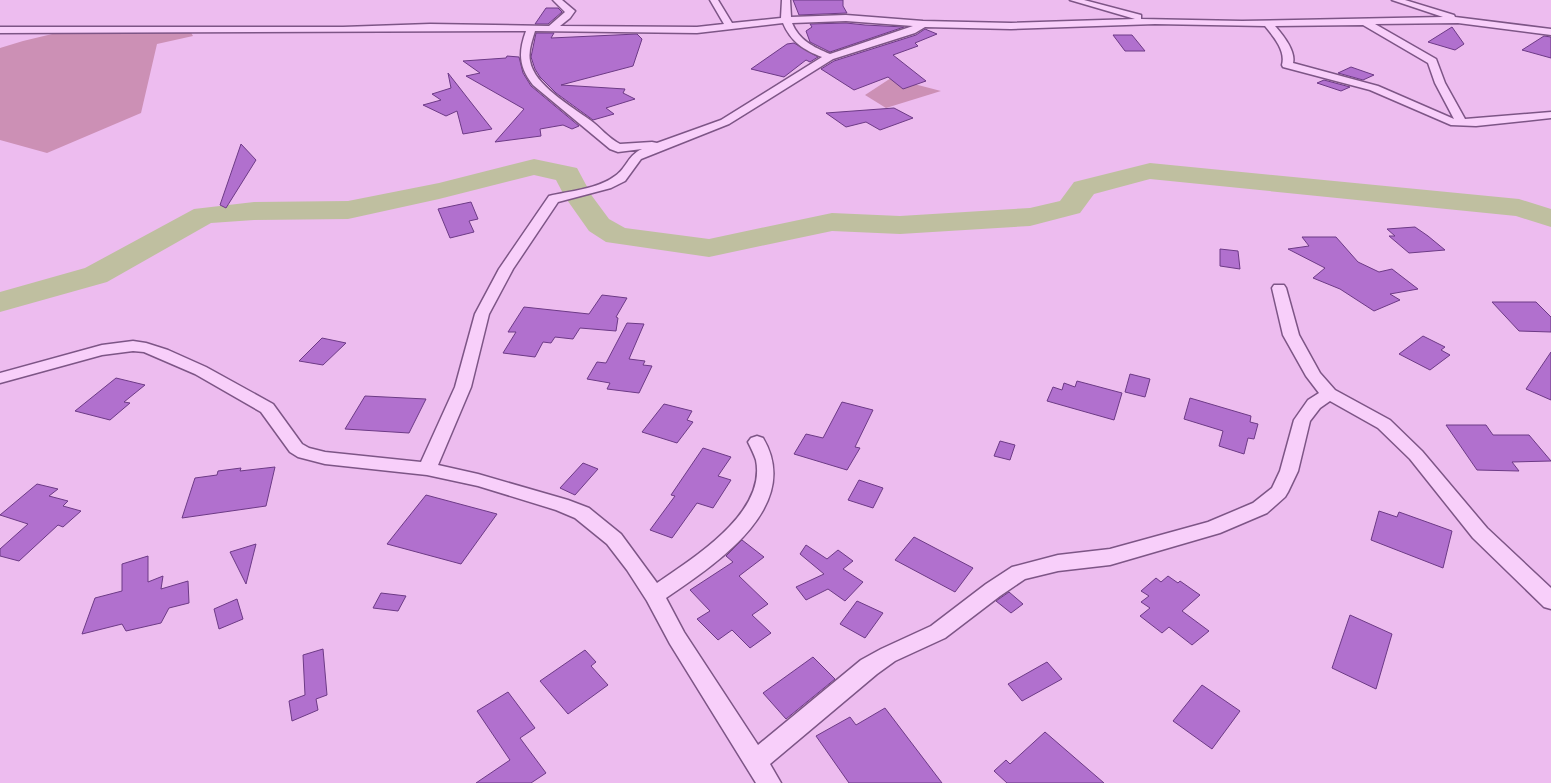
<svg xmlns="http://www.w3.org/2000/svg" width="1551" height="783" font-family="Georgia,serif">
<rect width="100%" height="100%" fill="#edbcef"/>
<g fill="#cc90b5">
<polygon points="73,29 121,34 153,29 189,29 193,36 157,44 141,113 47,153 0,140 0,48 23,41"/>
<polygon points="891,78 941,91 886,108 865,95"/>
</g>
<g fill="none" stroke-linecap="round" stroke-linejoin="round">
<polygon fill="#bfbfa0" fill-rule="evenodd" points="534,159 577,168 592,196 609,219 625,228 709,239 832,213 900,216 1030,208 1060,201 1074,182 1150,163 1519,199 1551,209 1551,227 1516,216 1150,179 1094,194 1080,213 1030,226 900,234 832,231 709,257 606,242 589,231 565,197 556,180 534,175 439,199 348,219 254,220 211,223 107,282 0,312 0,292 85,268 194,209 254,202 348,201 439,183"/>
</g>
<g fill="#b170ce" stroke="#6d3a86">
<polygon points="793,0 843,0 843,6 847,13 799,15"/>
<polygon points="546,8 558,8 562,12 548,24 535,24"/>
<polygon points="846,23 865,25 904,27 830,52 810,42 806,31 812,27 810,24"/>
<polygon points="1452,27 1464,44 1455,50 1428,42"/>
<polygon points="925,29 937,34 915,43 918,46 893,55 926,81 903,89 888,77 854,90 821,69 834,61 916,35"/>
<polygon points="536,33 554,33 551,38 637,34 642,39 633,66 561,85 625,89 623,93 635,99 606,108 614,114 593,120 556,93 540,77 535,69 531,57"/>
<polygon points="1113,35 1132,35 1145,51 1125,51"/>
<polygon points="1544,36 1551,37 1551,58 1522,50"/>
<polygon points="794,43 818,57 810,62 806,60 784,77 751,69 787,44"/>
<polygon points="507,56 519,57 523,73 531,86 579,126 572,129 563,125 540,129 541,136 495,142 524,109 466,76 480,73 463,61 506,58"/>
<polygon points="1351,67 1374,75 1363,80 1338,73"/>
<polygon points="448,73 473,105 492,129 463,134 457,111 446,116 423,105 441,100 432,94 451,88"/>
<polygon points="1324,80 1350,87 1341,91 1317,83"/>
<polygon points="894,108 913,118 880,130 866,122 846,127 826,113"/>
<polygon points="241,144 256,160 226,208 220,205"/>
<polygon points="471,202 478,219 469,221 474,232 450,238 438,209"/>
<polygon points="1415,227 1428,236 1445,250 1409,253 1389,236 1395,236 1387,229"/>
<polygon points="1302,237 1336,237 1358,262 1379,272 1392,269 1418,289 1390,294 1400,300 1374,311 1340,289 1313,278 1325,268 1288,249 1309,246"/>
<polygon points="1220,249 1238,251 1240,269 1220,266"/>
<polygon points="602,295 627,298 616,317 618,318 616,331 580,328 573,339 555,337 551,343 543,342 535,357 503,353 516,332 508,332 524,307 589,314"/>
<polygon points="1492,302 1536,302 1551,317 1551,332 1519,331"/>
<polygon points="627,323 644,324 629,359 645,361 643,365 652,366 639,393 607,389 610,383 587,379 597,362 606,363"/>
<polygon points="1423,336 1445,347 1441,350 1450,355 1430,370 1399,354"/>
<polygon points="322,338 346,343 323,365 299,361"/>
<polygon points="1551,352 1551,400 1526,389"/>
<polygon points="1130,374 1150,379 1145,397 1125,392"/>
<polygon points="116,378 145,385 124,402 130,403 110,420 75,411"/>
<polygon points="1077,381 1122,393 1114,420 1047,401 1053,387 1062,390 1064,383 1075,387"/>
<polygon points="365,396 426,399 409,433 345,429"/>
<polygon points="1190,398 1251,416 1250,422 1258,424 1254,439 1248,438 1244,454 1219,446 1223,431 1184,419"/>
<polygon points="842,402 873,410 855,447 860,448 847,470 794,454 806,434 823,438"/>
<polygon points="664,404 692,411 687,420 693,422 677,443 642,432"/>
<polygon points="1446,425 1486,425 1493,435 1529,435 1551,461 1512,462 1519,471 1477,470"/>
<polygon points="1000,441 1015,445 1010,460 994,456"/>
<polygon points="703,448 731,457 718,476 731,480 713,508 697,503 672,538 650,530 675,496 671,495"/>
<polygon points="583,463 598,469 575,495 560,488"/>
<polygon points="275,467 266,506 182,518 195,478 217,475 218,471 241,468 240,471"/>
<polygon points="859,480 883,488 873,508 848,500"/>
<polygon points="37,484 58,489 49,496 68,501 63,506 81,511 63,527 58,525 19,561 0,556 0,549 28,524 0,515"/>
<polygon points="426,495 497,514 461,564 387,544"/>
<polygon points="1379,511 1397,517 1399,512 1452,531 1443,568 1371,540"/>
<polygon points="914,537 973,568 955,592 895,560"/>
<polygon points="742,540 764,557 739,576 768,604 752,615 771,633 750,648 732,630 718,640 697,619 710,611 690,590 733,562 726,556"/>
<polygon points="256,544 246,584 230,552"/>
<polygon points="806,545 827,559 838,550 853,561 843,569 863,582 845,601 828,589 806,600 796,587 824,574 800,554"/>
<polygon points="148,556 148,582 163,576 161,589 188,581 189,603 169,608 161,623 126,631 122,624 82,634 95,598 122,591 122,564"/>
<polygon points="1168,576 1178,583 1180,581 1200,595 1182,611 1209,631 1192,645 1169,627 1162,633 1140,616 1150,608 1141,602 1149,596 1141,591 1156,578 1161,582"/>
<polygon points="1009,592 1023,604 1011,613 996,601"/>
<polygon points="381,593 406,596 398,611 373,608"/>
<polygon points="237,599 243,619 219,629 214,609"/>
<polygon points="857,601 883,613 865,638 840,624"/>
<polygon points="1350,615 1392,634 1376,689 1332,668"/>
<polygon points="323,649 327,695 316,699 318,710 292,721 289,701 305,695 303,655"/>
<polygon points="585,650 596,662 591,666 608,685 568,714 540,681"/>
<polygon points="813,657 835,679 786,719 763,693"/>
<polygon points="1047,662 1062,679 1022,701 1008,684"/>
<polygon points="1202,685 1240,711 1212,749 1173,721"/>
<polygon points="508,692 535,728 520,738 546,773 531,783 476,783 510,760 477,711"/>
<polygon points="885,708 942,783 849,783 816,736 850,717 856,725"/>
<polygon points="1045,732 1104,783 1007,783 994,771 1006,760 1010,764"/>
</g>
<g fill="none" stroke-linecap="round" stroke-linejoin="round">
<g stroke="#7d5586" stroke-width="3">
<path id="minor" d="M 553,0 L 562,0 L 575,11 L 570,18 L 560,26 L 697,27 L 724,24 L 710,0 L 718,0 L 732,23 L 781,18 L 782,0 L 790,0 L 791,17 L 846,15 L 923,21 L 1011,23 L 1135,19 L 1070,0 L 1084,0 L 1141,15 L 1141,19 L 1242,21 L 1443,17 L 1392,0 L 1405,0 L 1454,15 L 1455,17 L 1551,29 L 1551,35 L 1458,23 L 1375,24 L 1436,59 L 1445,83 L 1465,119 L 1551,112 L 1551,118 L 1476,126 L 1451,125 L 1370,90 L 1283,67 L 1282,65 C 1286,51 1274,37 1265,26 L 1155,24 L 1011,29 L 925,27 L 915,33 L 833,59 L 729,124 L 641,159 L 625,181 L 611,188 L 558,202 L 513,269 L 489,314 L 471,387 L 438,465 L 478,474 L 568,500 L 589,508 L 621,534 L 657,583 C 693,558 767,513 756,460 C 754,454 751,448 748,442 L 751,438 L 757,436 L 763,438 C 804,507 714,565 666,598 L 684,632 L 758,745 L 861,660 L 881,649 L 931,626 L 986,584 L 1012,567 L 1058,555 L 1110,549 L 1208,522 L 1253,503 L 1272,488 L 1280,471 L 1294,420 L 1308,400 L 1319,393 L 1306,376 L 1283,335 L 1272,288 L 1274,285 L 1284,285 L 1286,288 L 1299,335 L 1320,373 L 1335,390 L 1390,420 L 1422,451 L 1487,528 L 1551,588 L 1551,609 L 1544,607 L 1473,538 L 1410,459 L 1378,428 L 1330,401 L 1320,408 L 1310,421 L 1298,471 L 1288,492 L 1285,497 L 1267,513 L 1220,533 L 1110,565 L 1058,571 L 1025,579 L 1000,596 L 945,638 L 895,661 L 877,674 L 770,764 L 781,783 L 756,783 L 670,644 L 647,601 L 627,570 L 607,544 L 575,518 L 556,510 L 478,486 L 427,475 L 325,464 L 298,457 L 290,452 L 261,412 L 195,374 L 144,352 L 133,351 L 102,355 L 0,383 L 0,373 L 102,345 L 133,341 L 146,343 L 168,350 L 206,367 L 273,404 L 302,444 L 309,448 L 325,452 L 421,462 L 455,387 L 475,314 L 499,269 L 549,196 C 569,191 598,189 615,176 C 627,168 627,156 642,149 L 618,152 L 610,149 L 533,85 C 519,67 518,53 526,31 L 0,33 L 0,27 L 343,27 L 430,24 L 549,26 L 565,12 ZM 846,21 L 913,26 L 830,54 C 813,47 799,40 792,23 ZM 783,23 C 791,42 804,50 822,57 L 721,120 L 657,143 L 652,142 L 620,144 C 608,138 600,127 590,120 C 571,106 534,85 530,61 C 528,51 532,41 535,31 L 697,33 ZM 1363,25 L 1428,63 L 1435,83 L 1454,119 L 1378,86 L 1293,63 C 1296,51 1283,35 1275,26 Z"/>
</g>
<use href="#minor" fill="#f8cffa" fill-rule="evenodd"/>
</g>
</svg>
